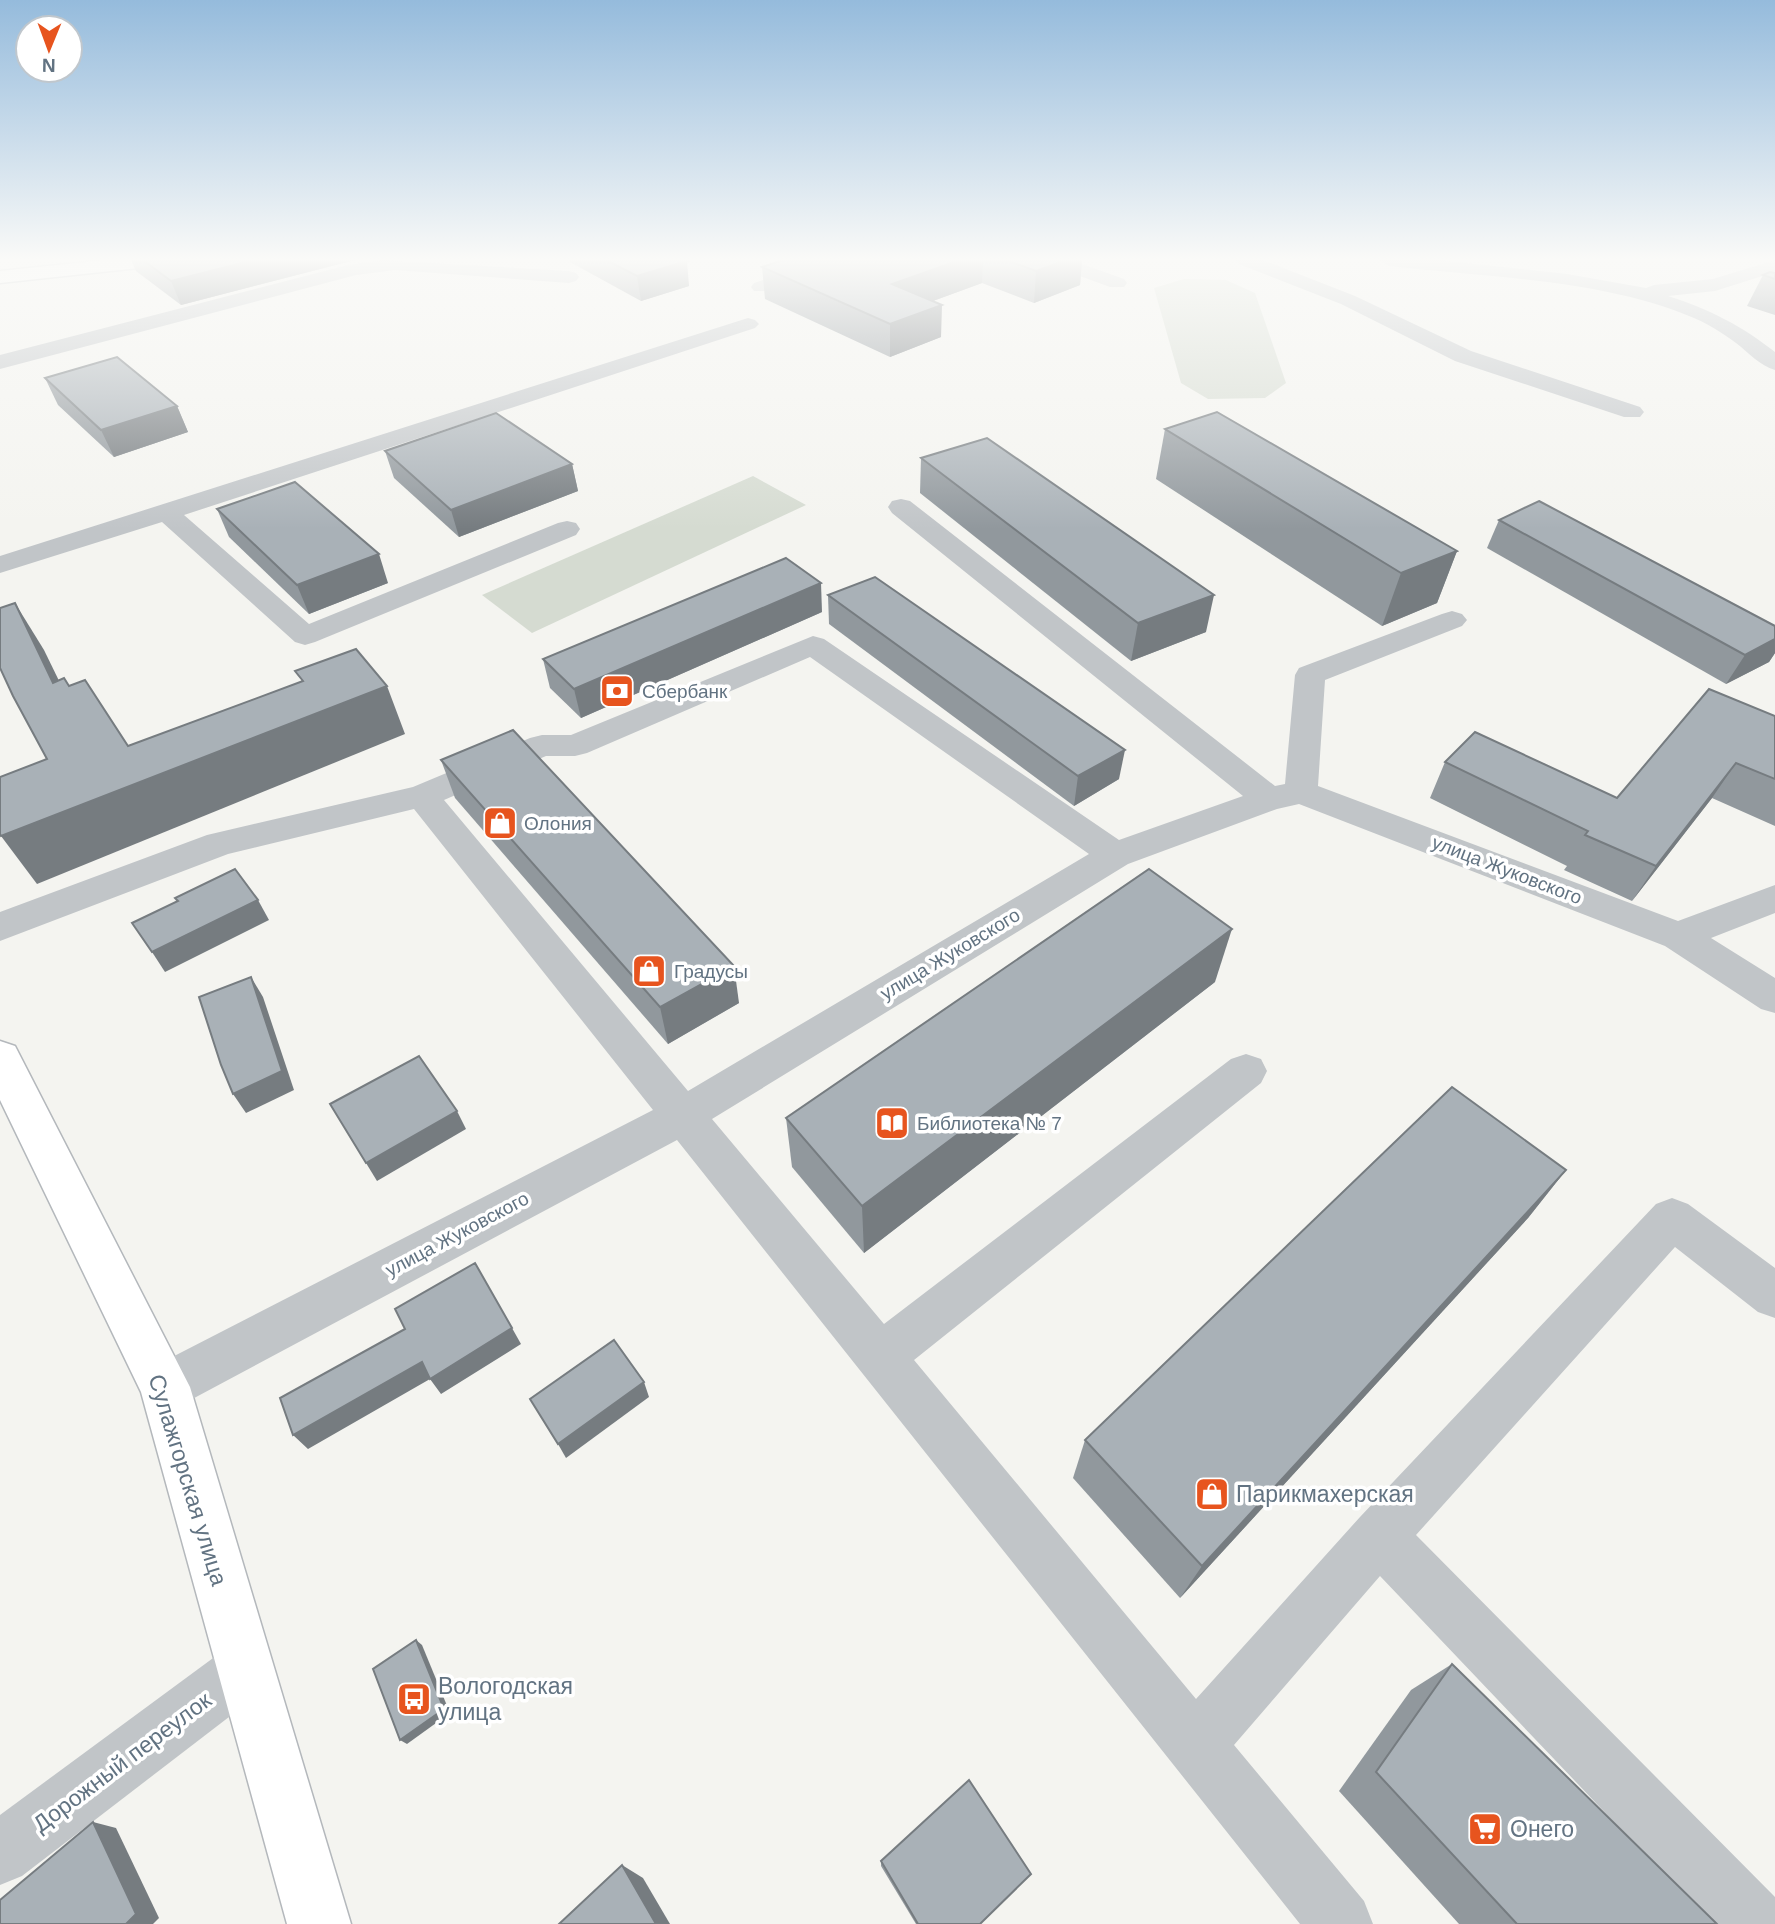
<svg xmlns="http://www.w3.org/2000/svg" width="1775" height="1924" font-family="Helvetica,sans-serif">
<rect width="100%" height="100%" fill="#f4f4f0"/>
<g fill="#d5dbd1">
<polygon points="1184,279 1226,280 1255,293 1286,383 1265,398 1208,399 1181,383 1154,288"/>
<polygon points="753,476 806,505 532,633 482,595"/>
</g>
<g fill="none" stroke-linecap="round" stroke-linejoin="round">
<g stroke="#b4b8bc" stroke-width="3">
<g id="major">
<polygon points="105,260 167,260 157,266 0,283 0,271"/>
<polygon points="0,1041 15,1046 190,1387 351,1924 287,1924 141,1392 0,1100"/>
</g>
</g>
<g fill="#c1c5c8" fill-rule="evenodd">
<polygon points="382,260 569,271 576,273 579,277 576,281 569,283 395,270 356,275 0,369 0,355 348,265"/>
<polygon points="823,260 851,260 848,264 768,291 754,291 751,287 754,283"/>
<polygon points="1044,260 1071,260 1124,279 1127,283 1124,287 1110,287 1047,264"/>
<polygon points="1236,260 1263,260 1355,296 1471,351 1640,407 1644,412 1640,417 1624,417 1455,361 1341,304 1239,264"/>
<path d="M 1379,260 L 1439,260 L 1567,274 L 1646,288 L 1654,285 L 1713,279 L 1775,260 L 1775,272 L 1715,291 L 1668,296 C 1709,309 1742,326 1775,352 L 1775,370 C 1760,366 1748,352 1736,343 C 1723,333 1705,322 1689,316 C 1601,279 1484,277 1389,266 Z"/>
<polygon points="748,318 755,320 759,324 755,328 184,515 309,624 558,523 567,521 576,523 580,529 576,535 315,642 305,645 295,642 162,522 0,573 0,556"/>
<path d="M 901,499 L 910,501 L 1275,786 L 1285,784 L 1295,675 L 1299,668 L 1442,614 L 1452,611 L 1462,614 L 1467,620 L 1462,626 L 1325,680 L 1318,786 L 1678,921 L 1775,885 L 1775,913 L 1711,938 L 1775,978 L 1775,1013 L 1761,1009 L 1665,946 L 1299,804 L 1277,809 L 1128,864 L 712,1119 L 884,1324 L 1231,1059 L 1246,1054 L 1261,1059 L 1267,1071 L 1261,1083 L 914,1360 L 1196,1699 L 1360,1517 L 1656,1204 L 1672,1198 L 1688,1204 L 1775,1268 L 1775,1318 L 1758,1312 L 1675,1247 L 1416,1535 L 1775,1897 L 1775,1924 L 1711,1924 L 1380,1576 L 1234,1745 L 1364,1901 L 1373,1924 L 1300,1924 L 677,1140 L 183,1404 L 165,1412 L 147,1404 L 140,1387 L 147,1370 L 653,1110 L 414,809 L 228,854 L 0,941 L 0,912 L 207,835 L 413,787 L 530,738 L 542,735 L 571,735 L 813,636 L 824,639 L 1119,840 L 1243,796 L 892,513 L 888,507 L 892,501 ZM 810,657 L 1089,854 L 688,1091 L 444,800 L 546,756 L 575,756 L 587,753 Z"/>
<polygon points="244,1641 264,1650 273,1670 264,1690 22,1876 0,1885 0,1815 224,1650"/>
</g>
<use href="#major" fill="#fff" fill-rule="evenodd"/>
</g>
<g fill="#91989d">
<polygon points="131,260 355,260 181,305 136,271"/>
<polygon points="569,260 683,260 689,286 641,301 570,262"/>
<polygon points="783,260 1082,260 1080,285 1034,303 982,283 933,301 941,337 890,357 765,299 762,267"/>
<polygon points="1775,273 1775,315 1747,306 1763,275"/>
<polygon points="45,378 177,406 188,432 114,457 58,405"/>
<polygon points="1165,429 1457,551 1437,603 1382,626 1156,479"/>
<polygon points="385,451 572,464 578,491 459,537 394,478"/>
<polygon points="921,458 1206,632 1131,661 920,493"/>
<polygon points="217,509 388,583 309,614 229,537"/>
<polygon points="1499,520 1775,626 1775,653 1769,662 1726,684 1487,548"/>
<polygon points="828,595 1119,779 1074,806 829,624"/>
<polygon points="822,612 581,718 550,688 543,659"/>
<polygon points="1775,716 1775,826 1712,798 1632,901 1564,870 1567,866 1430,798 1445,762 1617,798"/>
<polygon points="441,760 739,1003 668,1044 455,798"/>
<polygon points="1215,982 864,1253 792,1167 786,1118"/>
<polygon points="1566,1170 1528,1218 1180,1598 1073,1478 1085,1440"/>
<polygon points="1452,1664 1717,1924 1459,1924 1339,1791 1411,1690"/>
<polygon points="881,1861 980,1924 916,1924 881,1866"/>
</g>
<g fill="#767c80">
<polygon points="254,260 355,260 181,305 171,281"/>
<polygon points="960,260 983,260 982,283 892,316 892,284"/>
<polygon points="1067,260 1082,260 1080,285 1034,303 1036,271"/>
<polygon points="687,261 689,286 641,301 637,276"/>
<polygon points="942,305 941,337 890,357 890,324"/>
<polygon points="177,406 188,432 114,457 101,430"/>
<polygon points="572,464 578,491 459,537 451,510"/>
<polygon points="1457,551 1437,603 1382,626 1401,573"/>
<polygon points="379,554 388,583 309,614 297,585"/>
<polygon points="821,583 822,612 581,718 574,689"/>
<polygon points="1214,595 1206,632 1131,661 1138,623"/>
<polygon points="15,603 44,650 83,730 53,683"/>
<polygon points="1775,639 1775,653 1769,662 1726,684 1745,655"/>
<polygon points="387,686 405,734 37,884 1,836"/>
<polygon points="1125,750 1119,779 1074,806 1078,776"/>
<polygon points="1736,763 1712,798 1632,901 1656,866"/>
<polygon points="258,900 269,920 165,972 152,952"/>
<polygon points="1232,929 1215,982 864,1253 862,1206"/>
<polygon points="734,966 739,1003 668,1044 660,1007"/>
<polygon points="251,977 263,997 294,1090 246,1113 233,1094"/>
<polygon points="457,1111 466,1129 377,1181 366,1163"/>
<polygon points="1566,1170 1528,1218 1180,1598 1202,1566"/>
<polygon points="512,1328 521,1344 441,1394 430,1379 308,1449 293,1435 422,1362"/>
<polygon points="644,1382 649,1397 566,1458 558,1444"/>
<polygon points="416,1640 422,1645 450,1713 407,1744 400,1740"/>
<polygon points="93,1822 116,1828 159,1918 153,1924 126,1924"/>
<polygon points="622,1865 643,1878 670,1924 656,1924"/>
</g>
<g fill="#a9b1b7" stroke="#767c80" stroke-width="2">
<polygon points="143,260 254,260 171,281"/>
<polygon points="606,260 683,260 687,261 637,276"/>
<polygon points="783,260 960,260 892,284 942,305 890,324 762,267"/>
<polygon points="1006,260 1067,260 1036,271"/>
<polygon points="1770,272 1775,273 1775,279 1763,275"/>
<polygon points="117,357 177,406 101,430 45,378"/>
<polygon points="1217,412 1457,551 1401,573 1165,429"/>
<polygon points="496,413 572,464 451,510 385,451"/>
<polygon points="987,438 1214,595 1138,623 921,458"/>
<polygon points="295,482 379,554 297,585 217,509"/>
<polygon points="1539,501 1775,626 1775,639 1745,655 1499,520"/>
<polygon points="786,558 821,583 574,689 543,659"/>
<polygon points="875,577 1125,750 1078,776 828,595"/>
<polygon points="15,603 53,683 64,678 69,686 85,680 128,746 303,681 295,671 356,649 387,686 1,836 0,834 0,777 47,759 13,696 0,668 0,608"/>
<polygon points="1709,689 1775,716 1775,779 1736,763 1656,866 1585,835 1588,831 1445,762 1475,732 1617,798"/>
<polygon points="513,730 734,966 660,1007 441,760"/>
<polygon points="235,869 258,900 152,952 132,923 178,901 175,898"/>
<polygon points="1149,869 1232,929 862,1206 786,1118"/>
<polygon points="251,977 282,1071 233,1094 221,1065 199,997"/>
<polygon points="419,1056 457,1111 366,1163 330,1104"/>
<polygon points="1452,1087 1566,1170 1202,1566 1085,1440"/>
<polygon points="475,1263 512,1328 430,1379 422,1362 293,1435 280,1398 405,1329 395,1309"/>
<polygon points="614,1340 644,1382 558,1444 530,1399"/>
<polygon points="416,1640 444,1709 400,1740 373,1669"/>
<polygon points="1452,1664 1717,1924 1517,1924 1376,1772"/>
<polygon points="969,1780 1031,1874 980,1924 918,1924 881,1861"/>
<polygon points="93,1822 136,1914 126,1924 0,1924 0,1900"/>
<polygon points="622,1865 656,1924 559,1924"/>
</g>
<linearGradient id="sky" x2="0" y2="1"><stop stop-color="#95bbdc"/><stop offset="0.49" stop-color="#fafaf8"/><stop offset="1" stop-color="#fafaf8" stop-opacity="0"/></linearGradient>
<rect width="1775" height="529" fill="url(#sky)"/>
<defs>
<g id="bank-square" transform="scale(1.75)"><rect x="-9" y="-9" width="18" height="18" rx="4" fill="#e7541e" stroke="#fff"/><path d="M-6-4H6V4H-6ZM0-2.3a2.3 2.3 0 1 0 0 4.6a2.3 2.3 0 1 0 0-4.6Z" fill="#fff"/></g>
<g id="shop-square" transform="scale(1.75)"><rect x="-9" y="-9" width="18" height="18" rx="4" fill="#e7541e" stroke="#fff"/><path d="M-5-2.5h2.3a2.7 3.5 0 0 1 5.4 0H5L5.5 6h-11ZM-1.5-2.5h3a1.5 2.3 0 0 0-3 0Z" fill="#fff"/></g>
<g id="library-square" transform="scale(1.75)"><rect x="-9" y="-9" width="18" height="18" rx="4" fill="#e7541e" stroke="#fff"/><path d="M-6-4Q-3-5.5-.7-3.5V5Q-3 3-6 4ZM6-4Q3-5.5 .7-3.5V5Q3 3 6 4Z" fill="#fff"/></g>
<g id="bus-square" transform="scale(1.75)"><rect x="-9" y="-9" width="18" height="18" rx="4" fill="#e7541e" stroke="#fff"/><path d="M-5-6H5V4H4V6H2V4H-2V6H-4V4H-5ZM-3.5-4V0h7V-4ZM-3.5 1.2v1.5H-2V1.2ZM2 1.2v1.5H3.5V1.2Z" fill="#fff"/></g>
<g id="supermarket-square" transform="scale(1.75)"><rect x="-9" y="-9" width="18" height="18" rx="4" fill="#e7541e" stroke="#fff"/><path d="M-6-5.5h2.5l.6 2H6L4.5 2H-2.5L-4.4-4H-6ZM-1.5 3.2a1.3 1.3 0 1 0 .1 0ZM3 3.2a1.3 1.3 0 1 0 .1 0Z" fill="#fff"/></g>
</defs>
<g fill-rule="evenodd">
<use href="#bank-square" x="617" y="691"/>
<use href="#shop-square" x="500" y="823"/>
<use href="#shop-square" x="649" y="971"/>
<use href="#library-square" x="892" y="1123"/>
<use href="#shop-square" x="1212" y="1494"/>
<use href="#bus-square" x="414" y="1699"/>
<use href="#supermarket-square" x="1485" y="1829"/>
</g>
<g text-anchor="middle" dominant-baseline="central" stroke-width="7" stroke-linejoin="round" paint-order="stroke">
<g font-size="19" fill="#627382" stroke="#fff" text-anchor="start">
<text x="642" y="691">Сбербанк</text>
<text x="524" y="823">Олония</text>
<text x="674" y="971">Градусы</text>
<text x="917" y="1123">Библиотека № 7</text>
</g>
<g font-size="19" fill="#627382" stroke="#fff">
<text transform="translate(1507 870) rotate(21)">улица Жуковского</text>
<text transform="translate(950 954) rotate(-31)">улица Жуковского</text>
<text transform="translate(457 1234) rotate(-28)">улица Жуковского</text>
</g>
<g font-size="23" fill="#627382" stroke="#fff">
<text transform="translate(188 1480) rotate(73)">Сулажгорская улица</text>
<text transform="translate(122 1762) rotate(-37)">Дорожный переулок</text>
</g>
<g font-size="23" fill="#627382" stroke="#fff" text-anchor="start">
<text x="1236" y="1494">Парикмахерская</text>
<text x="438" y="1686">Вологодская<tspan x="438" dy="26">улица</tspan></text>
<text x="1510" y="1829">Онего</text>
</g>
</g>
<g transform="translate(49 49) rotate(181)"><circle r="33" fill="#ffffff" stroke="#c0c7cd" stroke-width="2"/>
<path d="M0-5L12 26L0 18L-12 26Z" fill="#e7541e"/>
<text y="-10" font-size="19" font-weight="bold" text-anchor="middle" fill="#627382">N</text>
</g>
</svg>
